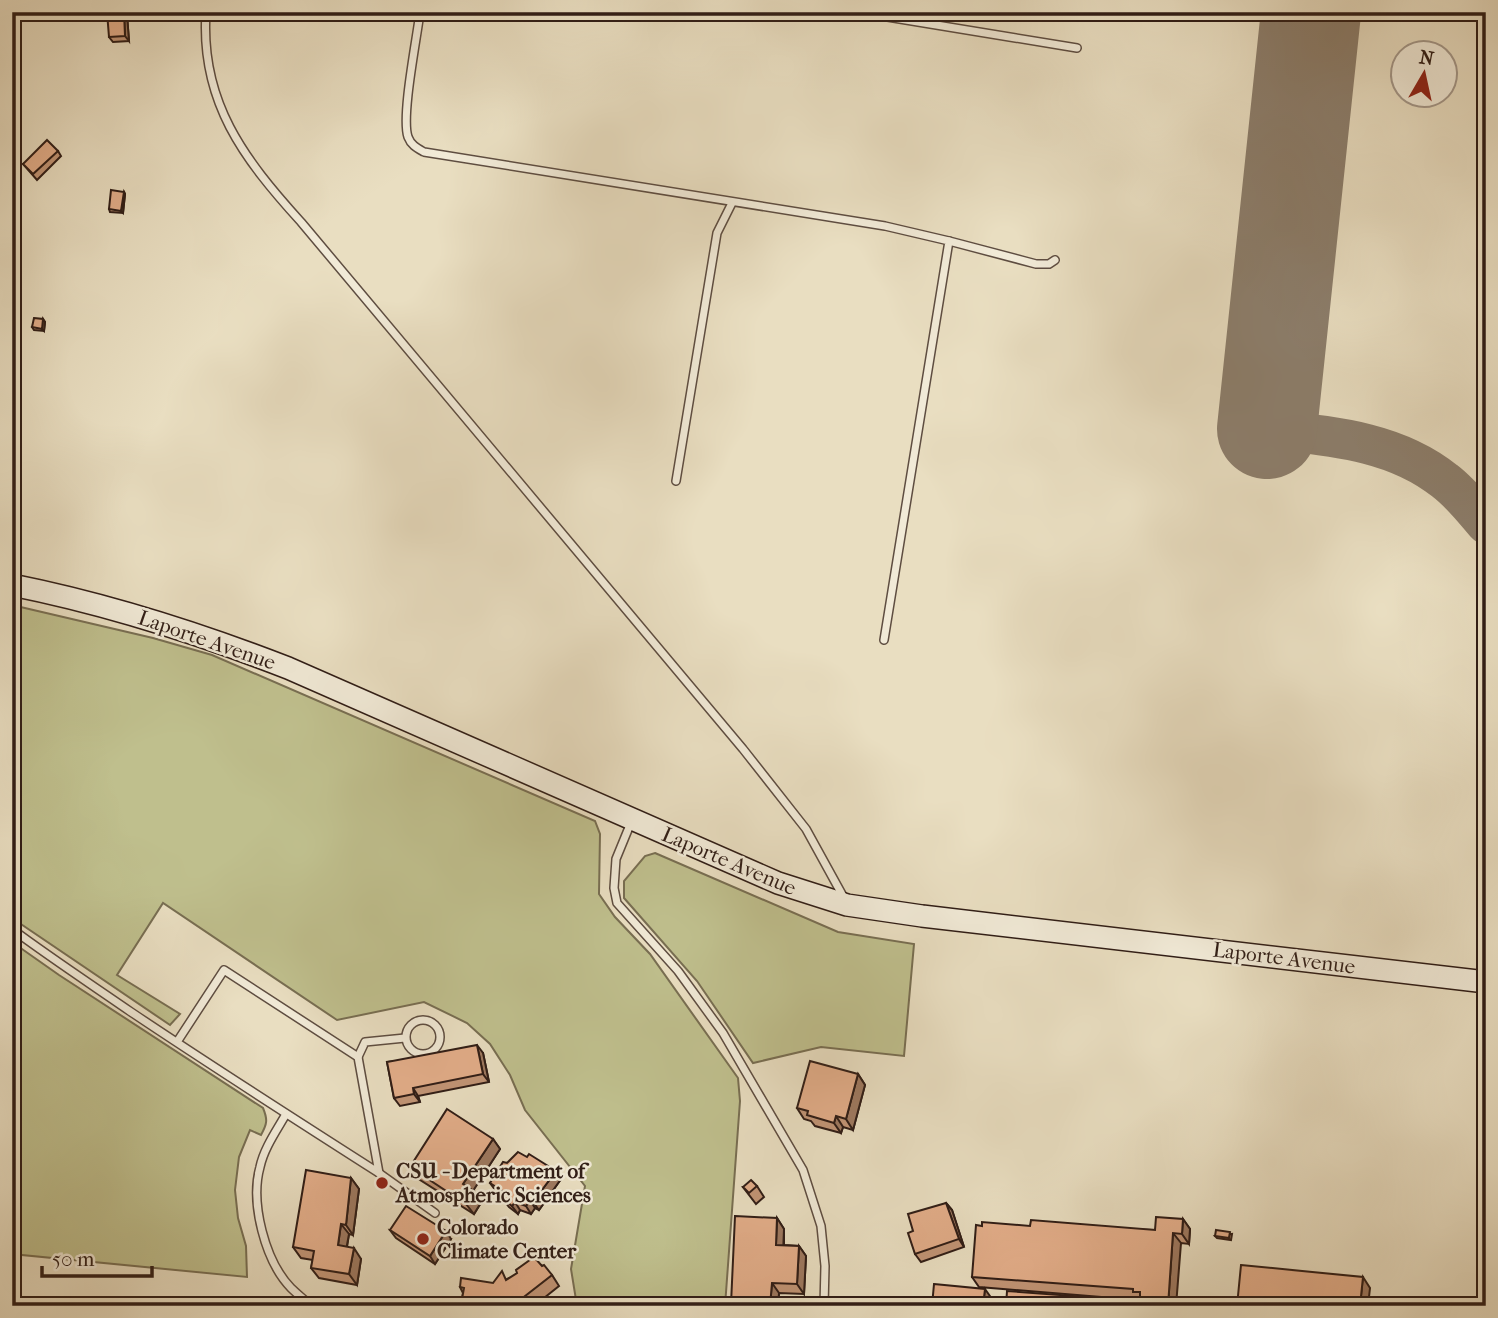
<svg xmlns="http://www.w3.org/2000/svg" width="1498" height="1318" font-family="'IM FELL French Canon',serif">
<rect width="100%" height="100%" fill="#e9dec1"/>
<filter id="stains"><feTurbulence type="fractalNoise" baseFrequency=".00286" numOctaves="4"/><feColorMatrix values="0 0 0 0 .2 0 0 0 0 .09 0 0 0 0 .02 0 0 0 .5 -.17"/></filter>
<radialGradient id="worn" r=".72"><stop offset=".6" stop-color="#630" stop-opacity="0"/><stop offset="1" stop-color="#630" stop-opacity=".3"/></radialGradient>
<g fill="#bfbf8d" stroke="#786e52" stroke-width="2">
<polygon points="12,605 153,638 212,655 595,821 600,834 599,894 615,917 650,954 738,1078 740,1101 725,1306 577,1306 571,1269 585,1186 525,1110 510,1075 490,1044 467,1023 424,1002 337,1020 163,903 117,975 180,1014 170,1025 12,918"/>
<polygon points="655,853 838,932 914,944 904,1056 821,1047 753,1063 697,981 624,898 624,881 645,856"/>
<path d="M 12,942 L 59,975 L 263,1108 C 268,1120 267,1124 261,1135 L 250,1130 L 239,1157 L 235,1190 L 238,1218 L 246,1246 L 247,1277 L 12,1254 Z"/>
</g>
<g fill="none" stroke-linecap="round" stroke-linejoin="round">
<path stroke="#8c7e6c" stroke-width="40" d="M 1267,429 C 1329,436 1394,440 1445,481 C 1461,493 1473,509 1486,524"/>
<polyline stroke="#8c7e6c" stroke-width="100" points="1267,429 1311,12"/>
<g stroke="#5e4d41" stroke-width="10">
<g id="lane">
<path d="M 206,12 C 200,102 244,159 301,222 L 743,749 L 806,829 L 844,898"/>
<path d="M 420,12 C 417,38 401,116 408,137 C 411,145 417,148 424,152 L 885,226 L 949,241 L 884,640"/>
<polyline points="857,12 1077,48"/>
<polyline points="949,241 1036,264 1049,264 1055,260"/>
<polyline points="676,481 717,233 732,203"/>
<polyline points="632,820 616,859 614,888 617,903 678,971 723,1033 803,1170 821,1226 825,1266 824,1306"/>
<path d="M 12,929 C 51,958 92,985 131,1012 C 213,1067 296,1120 379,1173 L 358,1057 L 224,970 L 177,1042"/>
<circle cx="423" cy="1037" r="17"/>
<polyline points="358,1057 365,1042 405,1038"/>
<path d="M 286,1114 C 277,1130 264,1148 260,1167 C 250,1203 265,1261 291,1288 C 297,1294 305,1300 311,1306"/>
<polyline points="379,1173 435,1213"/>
</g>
</g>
<g stroke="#301d16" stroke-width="24">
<path id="secondary" d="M 12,585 C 107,604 198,633 288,668 L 778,883 L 847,905 L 922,916 L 1486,982"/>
</g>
<use href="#lane" stroke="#f1ead7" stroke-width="7"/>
<use href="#secondary" stroke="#f1ead7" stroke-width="21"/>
</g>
<g fill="#c29576" stroke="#301d16" stroke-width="2">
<polygon points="127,15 129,41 113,42 109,37"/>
<polygon points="58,151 61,156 37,180 23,164"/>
<polygon points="124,192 125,194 123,213 110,212 109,209"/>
<polygon points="43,319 45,322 44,331 34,330 32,327"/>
<polygon points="483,1053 489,1082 418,1096 420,1102 400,1106 394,1098 387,1062"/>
<polygon points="858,1074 865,1085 853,1130 843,1127 841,1133 815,1126 811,1121 804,1119 797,1108"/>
<polygon points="493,1139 500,1149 473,1190 482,1201 474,1214 417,1178 410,1167"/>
<polygon points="507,1163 561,1179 539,1210 535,1208 531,1214 520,1210 518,1214 509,1207 503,1199 505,1197 496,1191 490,1183"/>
<polygon points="351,1178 359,1189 353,1235 349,1234 347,1247 361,1259 357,1285 319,1278 311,1268 313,1260 301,1258 293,1247"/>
<polygon points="757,1186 764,1197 756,1204 743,1187"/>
<polygon points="946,1203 952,1210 964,1247 921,1262 915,1254 913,1231"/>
<polygon points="777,1218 784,1229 784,1245 799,1246 806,1256 804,1294 779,1293 778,1306 732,1306 731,1304"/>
<polygon points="1183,1219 1190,1229 1189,1244 1181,1243 1140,1301 1138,1300 979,1287 972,1277 1030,1226 1155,1230"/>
<polygon points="390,1230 451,1239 435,1264 396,1238"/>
<polygon points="1232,1234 1231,1240 1217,1238 1215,1236"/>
<polygon points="542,1266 552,1275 559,1286 534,1306 460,1306 464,1302 462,1299 463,1293 460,1287 493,1283 507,1279"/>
</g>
<g fill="#9e7960" stroke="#301d16" stroke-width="2">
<polygon points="124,12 125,12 127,15 129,41 125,36"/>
<polygon points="124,192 125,194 123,213 121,211"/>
<polygon points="43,319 45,322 44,331 42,329"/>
<polygon points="477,1045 483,1053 489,1082 483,1074"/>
<polygon points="858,1074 865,1085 853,1130 846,1119"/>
<polygon points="413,1088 418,1096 420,1102 414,1094"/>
<polygon points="836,1116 843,1127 841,1133 834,1123"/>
<polygon points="493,1139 500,1149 471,1194 463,1184"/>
<polygon points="556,1171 561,1179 539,1210 533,1202"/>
<polygon points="351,1178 359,1189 353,1235 346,1225"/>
<polygon points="474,1191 482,1201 474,1214 466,1204"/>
<polygon points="530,1200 535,1208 531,1214 526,1206"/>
<polygon points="515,1202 520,1210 518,1214 512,1206"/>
<polygon points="946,1203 952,1210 964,1247 959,1239"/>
<polygon points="777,1218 784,1229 783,1255 776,1245"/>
<polygon points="1183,1219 1190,1229 1189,1244 1182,1234"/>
<polygon points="341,1224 349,1234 345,1256 338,1245"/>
<polygon points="446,1231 451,1239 435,1264 430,1256"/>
<polygon points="1173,1233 1181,1243 1176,1306 1168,1306"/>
<polygon points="799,1246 806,1256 804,1294 797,1284"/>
<polygon points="354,1248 361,1259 357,1285 349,1274"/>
<polygon points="1363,1277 1370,1288 1368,1306 1360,1306"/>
<polygon points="772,1283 779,1293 778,1306 770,1306"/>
<polygon points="985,1289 992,1299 991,1306 983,1306"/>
</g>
<g fill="#e2ad89" stroke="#301d16" stroke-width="2">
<polygon points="107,12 124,12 125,36 109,37"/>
<polygon points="47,140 58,151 33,174 23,164"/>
<polygon points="111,190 124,192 121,211 109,209"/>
<polygon points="34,318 43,319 42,329 32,327"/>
<polygon points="477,1045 483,1074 413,1088 414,1094 394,1098 387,1062"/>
<polygon points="810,1061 858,1074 846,1119 836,1116 834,1123 807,1115 808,1111 797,1108"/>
<polygon points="447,1109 493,1139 463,1184 474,1191 466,1204 410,1167"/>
<polygon points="518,1152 527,1157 529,1154 556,1171 533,1202 530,1200 526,1206 515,1202 512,1206 503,1199 507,1194 490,1183 503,1162 507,1163"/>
<polygon points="306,1170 351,1178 346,1225 341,1224 338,1245 354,1248 349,1274 311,1268 314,1251 293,1247"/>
<polygon points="751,1180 757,1186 749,1193 743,1187"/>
<polygon points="946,1203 959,1239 915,1254 908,1233 913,1231 908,1214"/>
<polygon points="406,1206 446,1231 430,1256 390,1230"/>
<polygon points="735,1216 777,1218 776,1245 799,1246 797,1284 772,1283 770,1306 731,1304"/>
<polygon points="1156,1217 1183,1219 1182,1234 1173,1233 1168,1306 1006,1306 1007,1291 1140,1301 1140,1292 1133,1292 1133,1289 972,1277 976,1225 982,1226 982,1222 1030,1226 1031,1220 1155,1230"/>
<polygon points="1216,1230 1230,1232 1229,1238 1215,1236"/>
<polygon points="534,1257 542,1266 544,1265 552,1275 520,1300 523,1305 526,1303 528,1306 460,1306 467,1300 462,1299 464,1288 460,1287 461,1278 493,1283 502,1271 506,1280 517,1273 516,1270"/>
<polygon points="1241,1265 1363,1277 1360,1306 1237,1306"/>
<polygon points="934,1284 985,1289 983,1306 932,1306"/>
</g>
<g fill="#8f2418" stroke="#f1ead7" stroke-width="2.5">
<circle cx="382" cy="1183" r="7"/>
<circle cx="423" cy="1239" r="7"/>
</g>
<g text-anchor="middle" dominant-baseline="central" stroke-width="5" stroke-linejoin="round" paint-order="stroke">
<g font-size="21" fill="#301d16" stroke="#f1ead7">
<text transform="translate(207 640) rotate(19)">Laporte Avenue</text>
<text transform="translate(729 861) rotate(23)">Laporte Avenue</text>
<text transform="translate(1284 958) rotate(7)">Laporte Avenue</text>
</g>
<g font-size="21" font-weight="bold" fill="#301d16" stroke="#f1ead7" text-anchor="start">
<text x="396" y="1171">CSU - Department of<tspan x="396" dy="24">Atmospheric Sciences</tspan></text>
<text x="437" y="1227">Colorado<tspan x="437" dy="24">Climate Center</tspan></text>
</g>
</g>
<rect width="1498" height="1318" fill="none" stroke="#e9dec1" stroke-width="42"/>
<rect x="14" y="14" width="1470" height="1290" fill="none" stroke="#301d16" stroke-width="3.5"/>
<rect x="21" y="21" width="1456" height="1276" fill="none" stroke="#301d16" stroke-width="2"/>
<g transform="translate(1424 74) rotate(9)"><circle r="33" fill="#f1ead7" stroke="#a4988a" stroke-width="2"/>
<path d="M0-5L12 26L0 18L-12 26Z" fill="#8f2418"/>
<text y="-10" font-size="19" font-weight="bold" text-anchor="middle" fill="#301d16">N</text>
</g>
<path d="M42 1266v10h110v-10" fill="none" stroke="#301d16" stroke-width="3.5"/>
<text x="52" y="1266" font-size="21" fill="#301d16" stroke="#f1ead7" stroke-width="5" paint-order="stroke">50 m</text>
<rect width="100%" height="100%" filter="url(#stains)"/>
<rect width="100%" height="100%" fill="url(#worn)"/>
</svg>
